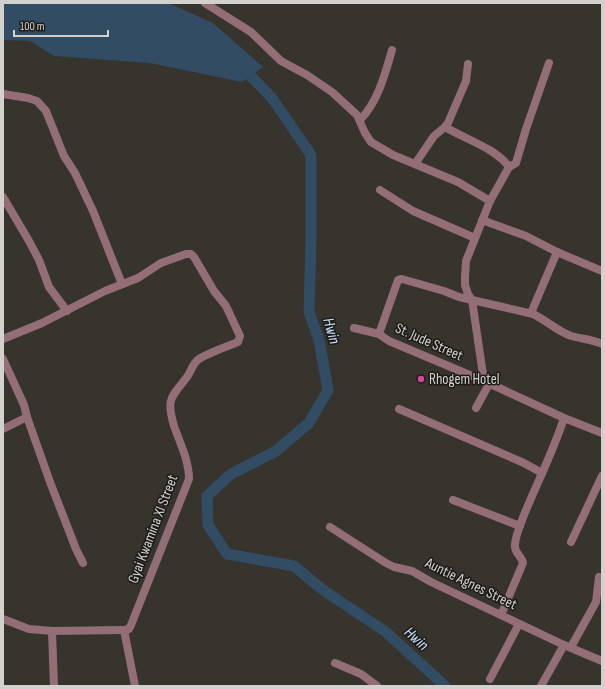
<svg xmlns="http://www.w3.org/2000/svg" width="605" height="689" font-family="'Sofia Sans Condensed',sans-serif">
<rect width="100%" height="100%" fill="#37332d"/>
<polygon fill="#324c63" points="3,3 168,3 213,23 263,67 242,82 150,63 54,56 30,41 3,40"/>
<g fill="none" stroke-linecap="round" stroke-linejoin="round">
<polyline stroke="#324c63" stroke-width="11" points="240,65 272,98 311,155 311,240 309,312 319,340 328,390 309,423 276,451 231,474 207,496 208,525 227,554 294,566 323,590 386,632 445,686"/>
<g stroke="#946e76" stroke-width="8">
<polyline points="205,3 251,32 281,61 307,75 332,92 357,115 365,133 371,142 393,155 458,182 490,201"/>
<polyline points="3,94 28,98 37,101 46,111 64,156 75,173 93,211 122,284"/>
<path d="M 360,120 C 378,102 385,74 392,50"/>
<path d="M 445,127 C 465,139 497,149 509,167"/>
<polyline points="415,164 434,136 445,127 448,123 466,81 468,64"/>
<polyline points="380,190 413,211 475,238"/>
<polyline points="3,197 29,241 39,260 49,287 67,311"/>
<polyline points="482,220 526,236 557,252 602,271"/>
<polyline points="531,313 557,252"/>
<polyline points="354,328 379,334 389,341 484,381 564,418 602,433"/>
<path d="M 379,334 L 398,280 L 402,279 L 444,291 L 459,297 L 533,314 C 546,320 557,331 571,336 C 582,339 592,339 602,344"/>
<path d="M 3,339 L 42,323 L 105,291 L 138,278 L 161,263 L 186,254 L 191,254 L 194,257 L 214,291 L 226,306 L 240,336 L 238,342 C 226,347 211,352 199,359 C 192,364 192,370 187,377 C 171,398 166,398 174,426 C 180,443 189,461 189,479 L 131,625 L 129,629 L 124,630 L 135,686"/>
<polyline points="3,359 24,405 27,417 3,429"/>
<polyline points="484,381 472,300 468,294 465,285 465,277 466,261 490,201 509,167 516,163 526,129 549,63"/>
<polyline points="476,408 489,384"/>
<polyline points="399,409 524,463 542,473"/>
<polyline points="27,417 50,482 76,549 83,563"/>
<polyline points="453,500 520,526"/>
<polyline points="330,527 386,563 394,567 412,571 431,582 564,645 602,661"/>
<polyline points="571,542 602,476"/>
<path d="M 501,615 L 523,563 C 522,557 515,553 515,547 C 514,539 521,523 524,515 C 537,483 553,452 564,418"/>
<polyline points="3,619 29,629 52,631"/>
<polyline points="571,647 596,602 599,577"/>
<polyline points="335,663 361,674 377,686"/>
<polyline points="490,679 519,624"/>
<polyline points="54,686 52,631 124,630"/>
<polyline points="541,686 564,645"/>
</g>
</g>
<circle fill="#d1479c" stroke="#1d1b18" stroke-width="1.5" cx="421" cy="379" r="4"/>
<g text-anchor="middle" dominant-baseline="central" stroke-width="3" stroke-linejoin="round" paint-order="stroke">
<g font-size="15" fill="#d3d1cd" stroke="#1d1b18">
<text transform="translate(429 342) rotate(24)">St. Jude Street</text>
<text transform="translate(153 529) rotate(-69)">Gyai Kwamina XI Street</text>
<text transform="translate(471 584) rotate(26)">Auntie Agnes Street</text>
</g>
<g font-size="15" fill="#d3d1cd" stroke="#1d1b18" text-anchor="start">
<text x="429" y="379">Rhogem Hotel</text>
</g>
<g font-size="16" font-style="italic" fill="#c5e2fc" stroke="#1d1b18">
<text transform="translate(331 331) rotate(74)">Hwin</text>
<text transform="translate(416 639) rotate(42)">Hwin</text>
</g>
</g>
<rect width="605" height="689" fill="none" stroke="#d3d1cd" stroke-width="8"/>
<path d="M14 30v6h94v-6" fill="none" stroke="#d3d1cd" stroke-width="2"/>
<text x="20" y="30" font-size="12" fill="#d3d1cd" stroke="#1d1b18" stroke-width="3" paint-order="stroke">100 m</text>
</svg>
